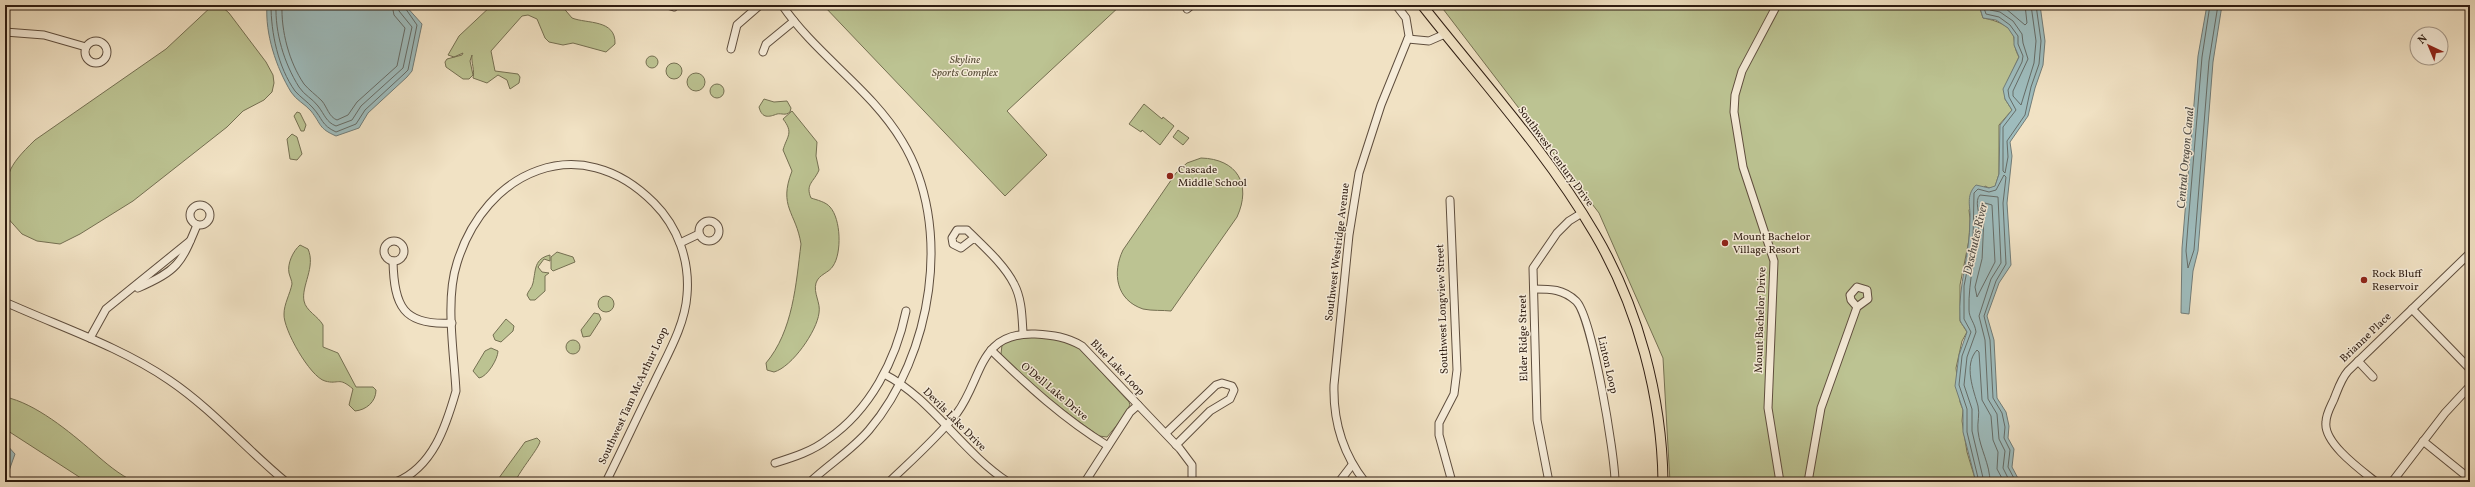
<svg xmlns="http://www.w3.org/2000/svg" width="2475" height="487" font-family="Vollkorn,serif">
<rect width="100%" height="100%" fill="#f1e2c4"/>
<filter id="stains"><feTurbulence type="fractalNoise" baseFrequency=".005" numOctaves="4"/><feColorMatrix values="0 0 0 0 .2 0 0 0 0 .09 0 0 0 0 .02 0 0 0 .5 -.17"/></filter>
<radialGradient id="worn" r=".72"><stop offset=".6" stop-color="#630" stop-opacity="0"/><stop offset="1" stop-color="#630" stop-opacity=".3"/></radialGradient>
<g fill="#bcc392" stroke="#757052">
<path d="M 213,5 L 220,5 L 229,13 L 266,62 L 273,75 L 274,83 L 272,92 L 264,100 L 243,111 L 227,127 L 133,201 L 80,234 L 60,244 L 37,241 L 22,234 L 5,215 C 5,175 6,168 35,140 L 166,49 Z"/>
<path d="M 492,5 L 561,5 L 572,18 C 587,24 616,19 615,44 L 606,52 L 573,43 L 563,45 L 549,42 L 545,38 L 537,19 L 528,15 L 522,16 L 491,51 L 495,71 L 518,74 L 520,77 L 519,83 L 510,89 L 507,80 L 498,75 L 487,83 L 473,78 C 475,70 471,63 472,55 L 470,61 L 473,75 L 469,79 L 463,79 L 446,67 L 445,62 L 447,59 L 462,55 L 463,53 L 454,57 L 448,55 L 459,36 Z"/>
<polygon points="823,5 1121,5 1007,111 1047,155 1005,196"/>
<path d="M 1440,5 L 1979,5 L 1983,18 C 1994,20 2012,25 2014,38 C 2015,46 2015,50 2019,57 L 2008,80 L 2005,99 L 2012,110 L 1999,125 L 1999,174 L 1995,187 L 1989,188 L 1985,186 L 1969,210 L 1970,219 L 1969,240 L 1960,285 L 1960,321 L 1967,332 L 1962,341 L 1956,368 L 1960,402 L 1963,410 L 1962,421 L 1967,452 L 1976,482 L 1670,482 L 1663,358 L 1599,213 Z"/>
<circle cx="652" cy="62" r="6"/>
<circle cx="674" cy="71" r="8"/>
<circle cx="696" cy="82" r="9"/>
<circle cx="717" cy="91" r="7"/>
<path d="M 764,99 L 774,102 L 787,101 L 791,108 L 790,112 C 785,116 782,113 777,114 C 769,117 762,119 759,107 Z"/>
<polygon points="1144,104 1162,119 1163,117 1174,126 1160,145 1142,130 1141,132 1129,124"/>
<path d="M 792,111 L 817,142 L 816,156 L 819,170 C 814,182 805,184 811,198 C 817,200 826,202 830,207 C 841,219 842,253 833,266 C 829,273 819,274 816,283 C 813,293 821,303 819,313 C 817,331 792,367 774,372 L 767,370 L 766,363 C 793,331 796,284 801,244 C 796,212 778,207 792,171 L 783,150 C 787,136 794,133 783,119 Z"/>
<polygon points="297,112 300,113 306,125 304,131 301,131 294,116"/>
<polygon points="1178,130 1189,138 1183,145 1173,137"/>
<polygon points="292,134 297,137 302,154 297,160 290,159 287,139"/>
<path d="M 1201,158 C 1237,159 1252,184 1237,217 L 1171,311 C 1163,310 1152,311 1143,309 C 1116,300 1112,273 1123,250 L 1176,173 L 1187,163 Z"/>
<path d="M 300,245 L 308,249 C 316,267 301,286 304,301 C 306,311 318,316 323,325 L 323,347 L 338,353 L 356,387 L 373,387 L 376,390 C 376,402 366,410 355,411 L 349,405 L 353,389 C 338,376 339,385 325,381 C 310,377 283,329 284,314 C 284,304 290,294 292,284 C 292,281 290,277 289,273 C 287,264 293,251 300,245 Z"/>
<polygon points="557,252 573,257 575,262 553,271 551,269 551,257"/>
<path d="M 550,255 L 550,261 L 544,259 L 538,267 L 542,272 L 549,273 L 545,276 L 545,291 L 535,300 L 530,300 L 527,295 C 528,291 532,288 533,283 C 536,269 534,259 550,255 Z"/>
<circle cx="606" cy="304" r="8"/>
<polygon points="594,313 599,314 601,319 590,336 583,337 581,330"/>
<polygon points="506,319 514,326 513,331 501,342 495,340 493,335"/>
<path d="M 1034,337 L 1060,339 L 1077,346 L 1129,402 L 1130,405 L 1122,419 L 1107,437 L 1099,436 C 1064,411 1030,386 1001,354 L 1002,345 L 1009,340 Z"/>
<circle cx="573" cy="347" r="7"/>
<path d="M 491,348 L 498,351 C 498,359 487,377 479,378 L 473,371 L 485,351 Z"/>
<path d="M 5,397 C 35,403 70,432 93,452 C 107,464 118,474 135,482 L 87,482 L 5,429 Z"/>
<path d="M 537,438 L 540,441 C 540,447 520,470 515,482 L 496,482 L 525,442 Z"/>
</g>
<g fill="#9ebcbd" stroke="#717c78">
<path d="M 267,5 L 405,5 L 422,24 L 412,71 L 407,77 L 368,113 L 359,128 L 336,136 C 318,128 322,125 311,111 C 305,104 296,100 291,92 C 276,67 265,34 267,5 Z"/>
<path d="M 1979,5 L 2040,5 L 2045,41 L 2043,65 L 2035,88 L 2028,116 L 2010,142 L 2012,156 L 2007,203 L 2011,265 L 1999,283 L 1987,316 L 1994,340 L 1997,398 L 2006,412 L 2009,426 L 2008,438 L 2014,449 L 2012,467 L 2020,482 L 1976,482 L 1963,432 L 1963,410 L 1955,386 L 1959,355 L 1967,332 C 1965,327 1960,323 1960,319 C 1958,285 1970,254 1970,220 C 1971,207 1965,196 1976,185 L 1989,188 L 1995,186 L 1999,174 L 2000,125 L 2012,110 L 2005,99 L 2003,89 L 2019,57 L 2014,45 L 2014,37 L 2008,28 L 1996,20 L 1983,18 Z"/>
<polygon points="2207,5 2222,5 2213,62 2198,251 2193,271 2189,314 2181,313 2182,248 2198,56"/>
<polygon points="5,443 15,454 5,482"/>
</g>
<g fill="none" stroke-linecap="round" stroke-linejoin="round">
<g stroke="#666c67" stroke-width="1">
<path d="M 271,5 C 271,33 278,67 295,91 C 300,97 308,102 313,108 C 323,119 321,125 336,132 L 356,124 L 365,110 L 404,74 L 408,70 L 417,25 L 403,5"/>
<path d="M 276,5 C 275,33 284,63 299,87 C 304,95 313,99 318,106 C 325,115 326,122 336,126 L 352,120 L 361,106 L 403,68 L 412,27 L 399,11 L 398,5"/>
<path d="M 282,5 C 281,31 289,62 304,84 C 309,90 316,95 322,101 C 327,107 329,117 337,120 L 348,115 L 357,102 L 397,66 L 405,28 L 394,15 L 392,5"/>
<polyline points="1983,5 1986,14 1999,17 2010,25 2018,36 2018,44 2023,56 2022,62 2008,90 2009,97 2016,110 2003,127 2003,171 2005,173 2008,157 2007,141 2025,115 2031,87 2039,64 2041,41 2036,5"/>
<polyline points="1988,5 1990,10 2000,12 2013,21 2022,34 2023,43 2028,59 2013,91 2013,96 2021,105 2034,63 2036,41 2031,5"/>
<polyline points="1997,5 2005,8 2025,25 2027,23 2025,5"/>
<polyline points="2210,5 2202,57 2188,225 2186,251 2188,268 2194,250 2209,61 2218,5"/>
<polygon points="1985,203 1992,205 1995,262 1977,297 1975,287 1982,259"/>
<polyline points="1979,482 1967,432 1967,409 1959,385 1962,356 1971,332 1964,319 1964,286 1973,241 1974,193 1978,189 1989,192 1996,190 2004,175 2006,177 2003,203 2006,264 1996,281 1984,316 1990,340 1993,398 2002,413 2005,427 2004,438 2010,450 2008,467 2016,482"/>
<path d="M 1984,482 L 1972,431 L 1972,409 L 1964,385 L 1967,357 L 1976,332 C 1975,323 1969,318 1969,310 C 1968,280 1977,251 1979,221 C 1980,213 1974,201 1980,195 L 1998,197 L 2001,263 L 1991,279 L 1979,316 L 1985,340 L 1988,399 L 1997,414 L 1999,439 L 2005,451 L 2003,468 L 2010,482"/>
<path d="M 1990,482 C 1990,464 1980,449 1978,431 C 1977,423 1980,414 1978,406 C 1974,391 1963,365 1977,350 L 1979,352 L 1982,400 L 1991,416 L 1993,440 L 1998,452 L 1997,469 L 2004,482"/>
</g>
<g stroke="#5f4e3e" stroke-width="9">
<g id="minor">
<polyline points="667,5 674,7"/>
<path d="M 782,5 C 816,55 871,89 902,141 C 954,226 932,356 869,430 C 852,450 829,464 810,482"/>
<polyline points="1777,5 1742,71 1735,95 1734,112 1743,167 1774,261 1768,408 1780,482"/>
<polyline points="1187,9 1192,5"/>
<polyline points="5,32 44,35 86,47"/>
<polyline points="1408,39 1429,41 1445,34"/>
<circle cx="96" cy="52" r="11"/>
<polyline points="731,49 737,25 760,5"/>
<polyline points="763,52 766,44 794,21"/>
<polyline points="1450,200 1457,370 1454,394 1439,423 1439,435 1452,482"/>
<circle cx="200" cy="215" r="10"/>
<circle cx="709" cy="231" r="10"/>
<path d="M 974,238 L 961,248 L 953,244 L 952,238 L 957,230 L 967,230 C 983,246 1004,264 1014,284 C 1022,299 1022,317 1023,333"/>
<circle cx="394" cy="251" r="10"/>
<polyline points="680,243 699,234"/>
<path d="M 393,261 C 394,306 403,326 452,323"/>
<path d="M 138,288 C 178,270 181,264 197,225"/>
<path d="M 1534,289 C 1551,289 1563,289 1576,301 C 1592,316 1615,455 1615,482"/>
<path d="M 5,302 C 60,327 119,346 169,380 C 212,409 246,449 286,482"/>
<polyline points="2412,309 2470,369"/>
<polyline points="90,338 106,309 190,241"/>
<path d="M 991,350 C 1028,386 1064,419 1108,446"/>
<polyline points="2358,361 2373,377"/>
<path d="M 884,374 C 931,398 962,452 1008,482"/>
<polyline points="1166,433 1216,385 1222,383 1232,386 1234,390 1230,399 1210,411 1176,445"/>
<polyline points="2423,441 2470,479"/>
<path d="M 775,463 C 794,457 813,451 828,439 C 870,410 896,360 906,311"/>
<path d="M 396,482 C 433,467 446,426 456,391 C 454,352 445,300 457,263 C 485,171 580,128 654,203 C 678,227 690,261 687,295 C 685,326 666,357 653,385 C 637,417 622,450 606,482"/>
<path d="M 889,482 C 912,460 937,438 957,413 C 983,378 978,332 1035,334 C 1053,335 1067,337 1082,346 L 1180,449 L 1192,465 L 1192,482"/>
<polyline points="1085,482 1130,412 1138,405"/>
<polyline points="1339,482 1352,465"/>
<path d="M 1365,482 C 1343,454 1333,421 1334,385 L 1349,235 L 1359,173 L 1381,105 L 1409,36 L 1406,18 L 1396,5"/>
<polyline points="1549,482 1537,420 1533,268 1557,233 1569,221 1582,213"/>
<polyline points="1808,482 1821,408 1857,307 1868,299 1867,290 1857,287 1850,295 1851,300 1857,307"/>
<path d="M 2376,482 C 2361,470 2323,443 2326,422 C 2326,414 2331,406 2334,399 C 2338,389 2341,379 2348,371 L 2470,253"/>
<polyline points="2392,482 2445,413 2470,386"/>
</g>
</g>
<g stroke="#2e1c11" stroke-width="11">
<path id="major" d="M 1422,5 C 1481,80 1547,152 1595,234 C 1638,307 1662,397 1663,482"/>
</g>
<use href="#minor" stroke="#f6ecd9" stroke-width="7"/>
<use href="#major" stroke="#f1e2c4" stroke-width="9"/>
</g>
<g fill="#8f2418" stroke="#f6ecd9" stroke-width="1.5">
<circle cx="1170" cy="176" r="4"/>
<circle cx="1725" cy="243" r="4"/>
<circle cx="2364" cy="280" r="4"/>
</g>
<g text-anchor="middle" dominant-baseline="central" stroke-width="3" stroke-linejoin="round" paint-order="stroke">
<g font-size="11" font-style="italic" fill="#594e38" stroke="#f6ecd9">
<text x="965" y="60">Skyline<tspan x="965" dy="13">Sports Complex</tspan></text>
</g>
<g font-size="11" fill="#2e1c11" stroke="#f6ecd9">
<text transform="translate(1555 157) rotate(54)">Southwest Century Drive</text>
<text transform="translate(1338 252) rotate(-83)">Southwest Westridge Avenue</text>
<text transform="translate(1443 309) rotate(-92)">Southwest Longview Street</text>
<text transform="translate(1761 320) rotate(-88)">Mount Bachelor Drive</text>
<text transform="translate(1524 338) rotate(-91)">Elder Ridge Street</text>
<text transform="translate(2366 338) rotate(-44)">Brianne Place</text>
<text transform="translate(1607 365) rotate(77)">Linton Loop</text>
<text transform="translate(1117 368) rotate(46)">Blue Lake Loop</text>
<text transform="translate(1054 392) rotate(40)">O'Dell Lake Drive</text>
<text transform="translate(634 396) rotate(-65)">Southwest Tam McArthur Loop</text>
<text transform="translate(954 420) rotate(45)">Devils Lake Drive</text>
</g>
<g font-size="11" fill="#2e1c11" stroke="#f6ecd9" text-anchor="start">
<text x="1178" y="170">Cascade<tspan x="1178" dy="13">Middle School</tspan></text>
<text x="1733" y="237">Mount Bachelor<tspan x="1733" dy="13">Village Resort</tspan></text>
<text x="2372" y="274">Rock Bluff<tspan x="2372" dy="13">Reservoir</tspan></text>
</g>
<g font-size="12" font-style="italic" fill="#504c45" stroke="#f6ecd9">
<text transform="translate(2186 158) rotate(-85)">Central Oregon Canal</text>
<text transform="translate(1976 239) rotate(-77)">Deschutes River</text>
</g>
</g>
<rect width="2475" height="487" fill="none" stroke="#f1e2c4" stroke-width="20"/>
<rect x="6" y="6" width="2463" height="475" fill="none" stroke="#2e1c11" stroke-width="2"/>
<rect x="10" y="10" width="2455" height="467" fill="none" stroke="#2e1c11"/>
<g transform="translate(2429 46) rotate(316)"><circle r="19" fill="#f6ecd9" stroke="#a69989"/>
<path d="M0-3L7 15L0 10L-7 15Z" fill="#8f2418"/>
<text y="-6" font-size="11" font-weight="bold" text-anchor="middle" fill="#2e1c11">N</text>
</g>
<rect width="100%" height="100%" filter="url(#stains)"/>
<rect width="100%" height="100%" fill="url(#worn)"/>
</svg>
